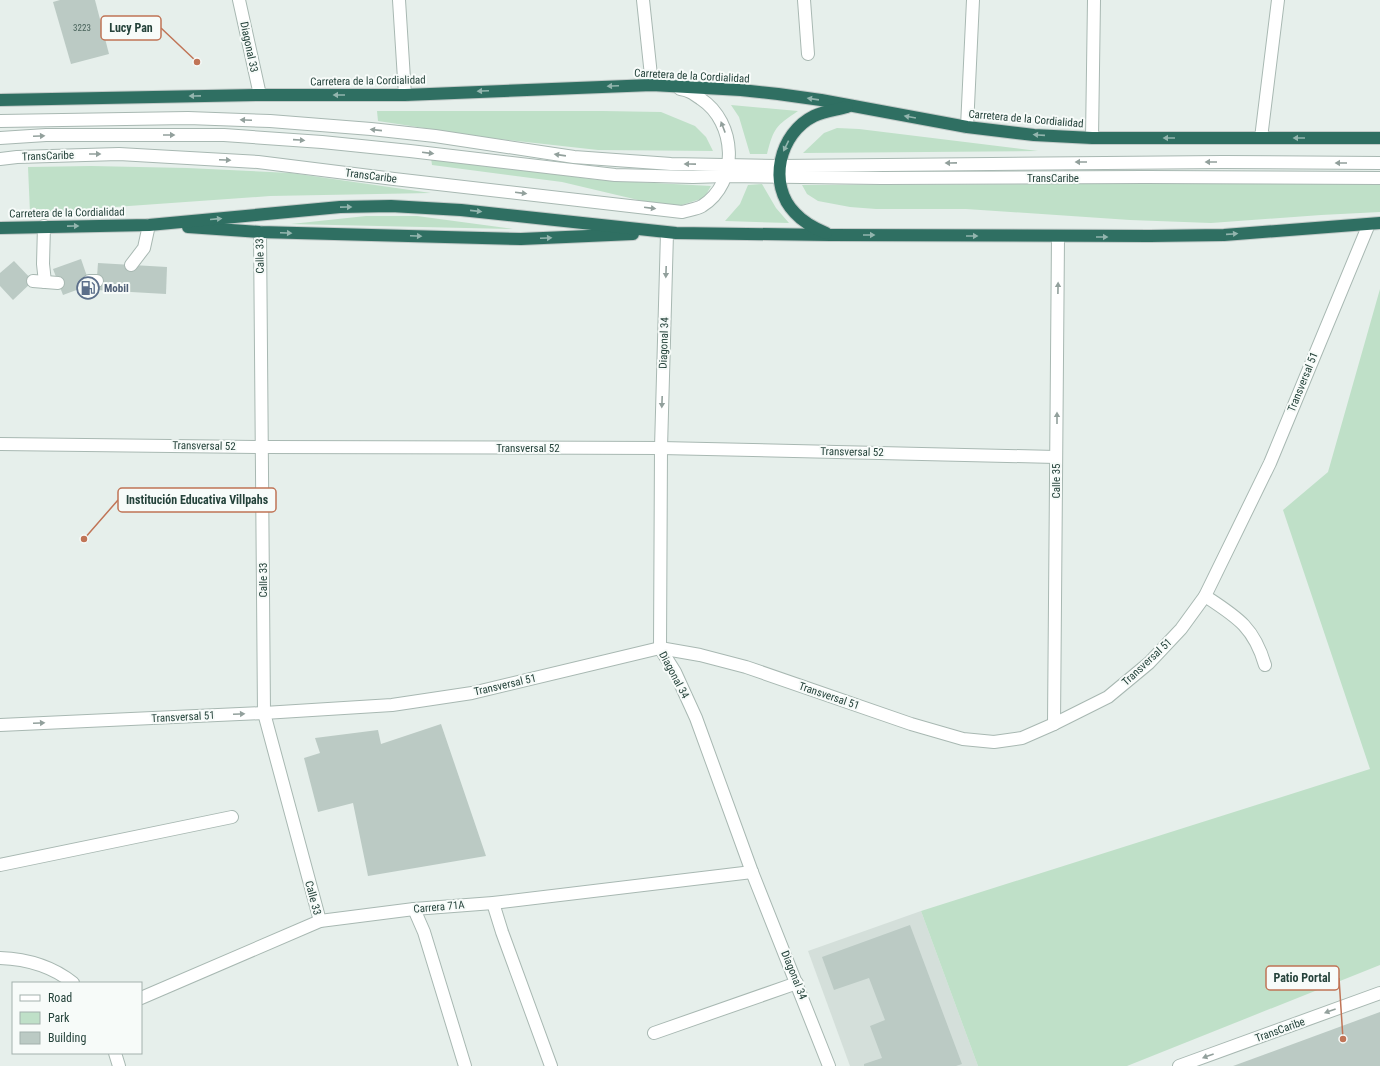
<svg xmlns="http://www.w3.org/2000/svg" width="1380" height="1066" font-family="'Roboto Condensed',sans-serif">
<rect width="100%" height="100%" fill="#e6efeb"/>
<polygon fill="#d4dfda" points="921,911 978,1066 850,1066 808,951"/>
<g fill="#bfe0c8">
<path d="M 731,105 L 798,111 C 776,126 774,127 767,154 L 750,154 L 739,117 Z"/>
<polygon points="377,111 603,111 661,112 695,126 706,137 713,151 598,150 490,138 378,121"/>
<polygon points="837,128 859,129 1038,151 803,153 824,133"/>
<polygon points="431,158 599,180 711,186 704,198 672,208 562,182 432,165"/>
<polygon points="91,166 187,168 291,173 431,193 270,196 30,213 28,167"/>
<polygon points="1379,183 1380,183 1380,212 1321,215 1211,223 1130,220 966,209 876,209 850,207 818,201 807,194 802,185"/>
<polygon points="762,184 776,208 789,223 725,221 740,204 748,185"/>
<polygon points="366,216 417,216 513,229 291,224"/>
<polygon points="1380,289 1380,965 1127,1066 978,1066 921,911 1370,769 1283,510 1328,472"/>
</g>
<g fill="#bbcac4">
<polygon points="60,0 95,0 109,54 71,64 53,2"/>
<polygon points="81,259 90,285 63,295 53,269"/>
<polygon points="14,261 33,281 13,300 0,286 0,273"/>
<polygon points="98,263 167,267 166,294 96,290"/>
<polygon points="441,724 486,856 368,876 353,803 318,812 304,758 320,753 315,738 378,730 381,744"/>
<polygon points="910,925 962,1064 956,1066 864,1066 864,1064 882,1058 870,1026 885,1020 869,978 834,990 822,957"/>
<polygon points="1380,1012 1380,1066 1233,1066"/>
</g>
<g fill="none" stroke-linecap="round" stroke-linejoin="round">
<g stroke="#a8b8b2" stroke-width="14">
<g id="lane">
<polyline points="0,121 188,118 270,121 371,129 435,136 574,157 671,164 779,166 1223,162 1380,163"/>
<polyline points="0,138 46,135 224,135 322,142 410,151 615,175 693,177 725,176 882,178 1145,177 1380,178"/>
<polyline points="1092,138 1094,0"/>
<polyline points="1261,138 1278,0"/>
<path d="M 0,159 L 17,157 L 119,154 L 258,162 L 394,179 L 682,212 C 688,210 697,209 702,206 C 740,182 736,122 701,99 C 694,94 689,90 680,89"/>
<polyline points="44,226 43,264 45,282"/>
<polyline points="131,265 144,248 149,225"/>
<polyline points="33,281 58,283"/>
<polyline points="89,281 97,281"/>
<path d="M 1205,596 C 1237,617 1254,627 1265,665"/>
<polyline points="493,903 502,932 551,1066"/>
<polyline points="414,909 424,932 465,1066"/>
<polyline points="1179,1066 1380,993"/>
</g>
</g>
<g stroke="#a8b8b2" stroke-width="14">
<g id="street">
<polyline points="239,0 260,95"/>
<polyline points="399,0 405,95"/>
<polyline points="643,0 652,85"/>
<polyline points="804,0 808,54"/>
<polyline points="967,127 973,0"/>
<polyline points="260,232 264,713 320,921"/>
<polyline points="667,233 661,448 660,648 675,672 696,718 752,872 829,1066"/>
<polyline points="0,444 262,447 661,448 1056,457"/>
<polyline points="1054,724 1058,237"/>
<polyline points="0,725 264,713 392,705 472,693 660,648 700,655 746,667 911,724 963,739 994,742 1022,738 1054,724 1108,697 1149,663 1181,629 1205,596 1270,463 1369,224"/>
<polyline points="0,865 232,817"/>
<path d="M 0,958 C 26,959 52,966 73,983"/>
<polyline points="141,998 320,921 414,909 493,903 752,872"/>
<polyline points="654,1033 797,983"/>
<polyline points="115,1053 119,1066"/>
</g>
</g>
<g stroke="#c2cac8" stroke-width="14">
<g id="highway">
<polyline points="0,100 260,95 405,95 652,85 741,90 778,94 821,100 967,127 1034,135 1092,138 1380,138"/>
<polyline points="188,227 260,232 521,239 633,234"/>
<polyline points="0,228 149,225 340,207 391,206 461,210 676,233 830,235 1150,236 1224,235 1380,223"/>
<path d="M 826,233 C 814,228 804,223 795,213 C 767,185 779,133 814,116 C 824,111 836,110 847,107"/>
</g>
</g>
<use href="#lane" stroke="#fff" stroke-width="12"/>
<use href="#street" stroke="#fff" stroke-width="12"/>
<use href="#highway" stroke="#2f6f62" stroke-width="12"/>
</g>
<defs><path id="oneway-solid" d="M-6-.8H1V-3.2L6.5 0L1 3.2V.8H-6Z"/></defs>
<g fill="#93b5ae">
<use href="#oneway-solid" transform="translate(613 86) rotate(178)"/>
<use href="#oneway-solid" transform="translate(483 91) rotate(178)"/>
<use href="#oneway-solid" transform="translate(339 95) rotate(180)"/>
<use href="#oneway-solid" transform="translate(195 96) rotate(179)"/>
<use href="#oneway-solid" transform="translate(813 99) rotate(-172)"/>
<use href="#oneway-solid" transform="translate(910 117) rotate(-170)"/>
<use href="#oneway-solid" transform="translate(1039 135) rotate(-176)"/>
<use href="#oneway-solid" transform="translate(1169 138) rotate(180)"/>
<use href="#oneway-solid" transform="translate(1299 138) rotate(-180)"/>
<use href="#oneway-solid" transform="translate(786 146) rotate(116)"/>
<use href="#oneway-solid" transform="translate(346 207) rotate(-1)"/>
<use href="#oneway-solid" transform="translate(476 211) rotate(6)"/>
<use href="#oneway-solid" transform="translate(216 219) rotate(-5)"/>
<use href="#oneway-solid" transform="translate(73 226) rotate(-1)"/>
<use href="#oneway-solid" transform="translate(286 233) rotate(2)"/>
<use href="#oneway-solid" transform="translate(1232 234) rotate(-4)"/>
<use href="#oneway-solid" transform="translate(869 235)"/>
<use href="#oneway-solid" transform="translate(416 236) rotate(2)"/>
<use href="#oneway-solid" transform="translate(972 236)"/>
<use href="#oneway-solid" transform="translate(1102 237)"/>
<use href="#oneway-solid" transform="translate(546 238) rotate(-2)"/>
</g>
<g fill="#92a09c">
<use href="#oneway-solid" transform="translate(246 120) rotate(-178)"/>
<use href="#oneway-solid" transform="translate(723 127) rotate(-111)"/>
<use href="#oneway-solid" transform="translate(376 130) rotate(-174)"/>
<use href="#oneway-solid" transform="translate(169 135)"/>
<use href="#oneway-solid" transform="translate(39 136) rotate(-3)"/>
<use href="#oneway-solid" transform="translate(299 140) rotate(4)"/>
<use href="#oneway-solid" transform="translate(428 153) rotate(7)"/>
<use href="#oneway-solid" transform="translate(95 154)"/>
<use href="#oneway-solid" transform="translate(560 155) rotate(-172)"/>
<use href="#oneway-solid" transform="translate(225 160) rotate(3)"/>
<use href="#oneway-solid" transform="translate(1081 162) rotate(180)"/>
<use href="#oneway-solid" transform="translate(1211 162) rotate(180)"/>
<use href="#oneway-solid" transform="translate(951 163) rotate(179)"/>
<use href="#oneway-solid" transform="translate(1341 163) rotate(-180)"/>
<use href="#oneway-solid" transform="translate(690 164) rotate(-179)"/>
<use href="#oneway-solid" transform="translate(521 193) rotate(7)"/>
<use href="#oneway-solid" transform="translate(650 208) rotate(7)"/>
<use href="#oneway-solid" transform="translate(666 272) rotate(92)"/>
<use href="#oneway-solid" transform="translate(1058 288) rotate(-89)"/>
<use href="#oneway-solid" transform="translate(662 402) rotate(92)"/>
<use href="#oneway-solid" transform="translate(1057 418) rotate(-90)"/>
<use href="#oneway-solid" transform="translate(239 714) rotate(-3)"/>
<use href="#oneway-solid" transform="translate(39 723) rotate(-3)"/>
<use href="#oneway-solid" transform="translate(1330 1011) rotate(160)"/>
<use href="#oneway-solid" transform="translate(1208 1056) rotate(160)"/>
</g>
<defs>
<g id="fuel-ring" transform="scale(1.15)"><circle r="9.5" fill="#f7fbf9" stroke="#5c6f8a" stroke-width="1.5"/><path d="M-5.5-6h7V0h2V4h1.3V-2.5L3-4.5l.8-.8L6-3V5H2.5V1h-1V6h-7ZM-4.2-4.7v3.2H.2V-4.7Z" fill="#5c6f8a"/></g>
</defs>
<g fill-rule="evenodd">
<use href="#fuel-ring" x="88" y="288"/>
</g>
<g text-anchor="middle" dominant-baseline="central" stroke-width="4" stroke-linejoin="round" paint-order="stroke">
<g font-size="9" fill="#4a645c">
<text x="82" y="28">3223</text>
</g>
<g font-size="11" fill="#24423a" stroke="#f7fbf9">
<text transform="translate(249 47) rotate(78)">Diagonal 33</text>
<text transform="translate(692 76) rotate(3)">Carretera de la Cordialidad</text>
<text transform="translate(368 81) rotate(-1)">Carretera de la Cordialidad</text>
<text transform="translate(1026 119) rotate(5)">Carretera de la Cordialidad</text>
<text transform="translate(48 156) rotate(-2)">TransCaribe</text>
<text transform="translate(371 176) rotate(7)">TransCaribe</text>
<text x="1053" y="178">TransCaribe</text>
<text transform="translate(67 213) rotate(-1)">Carretera de la Cordialidad</text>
<text transform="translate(260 256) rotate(-91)">Calle 33</text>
<text transform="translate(664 343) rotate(-88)">Diagonal 34</text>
<text transform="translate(1303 382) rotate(-68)">Transversal 51</text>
<text transform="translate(204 446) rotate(1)">Transversal 52</text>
<text x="528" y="448">Transversal 52</text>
<text transform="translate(852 452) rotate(1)">Transversal 52</text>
<text transform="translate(1056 481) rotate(-90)">Calle 35</text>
<text transform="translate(263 580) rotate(-90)">Calle 33</text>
<text transform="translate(1147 662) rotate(-43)">Transversal 51</text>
<text transform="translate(674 675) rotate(62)">Diagonal 34</text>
<text transform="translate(505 685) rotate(-13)">Transversal 51</text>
<text transform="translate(829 696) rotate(19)">Transversal 51</text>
<text transform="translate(183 717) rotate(-3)">Transversal 51</text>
<text transform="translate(313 898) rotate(75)">Calle 33</text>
<text transform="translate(439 907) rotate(-5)">Carrera 71A</text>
<text transform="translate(794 975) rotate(68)">Diagonal 34</text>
<text transform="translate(1280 1030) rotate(-20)">TransCaribe</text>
</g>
<g font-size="11" font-weight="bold" fill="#4e5e75" stroke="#f7fbf9" text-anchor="start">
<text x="104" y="288">Mobil</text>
</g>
</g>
<path fill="none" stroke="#c07456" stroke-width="1.5" d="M197 62L161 28M84 539L118 500M1343 1039L1339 978"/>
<g fill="#c07456" stroke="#f7fbf9" stroke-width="1.5">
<circle cx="197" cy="62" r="4"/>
<circle cx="84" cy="539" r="4"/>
<circle cx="1343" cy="1039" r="4"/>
</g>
<g fill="#f7fbf9" stroke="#c07456" stroke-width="1.5">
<rect x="101" y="16" width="60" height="24" rx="4"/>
<rect x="118" y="488" width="158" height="24" rx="4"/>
<rect x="1266" y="966" width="73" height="24" rx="4"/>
</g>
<g font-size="12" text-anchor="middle" font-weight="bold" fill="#24423a">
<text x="131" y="32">Lucy Pan</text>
<text x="197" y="504">Institución Educativa Villpahs</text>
<text x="1302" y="982">Patio Portal</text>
</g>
<rect x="12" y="982" width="130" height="72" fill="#f7fbf9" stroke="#a3b1ad"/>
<rect x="20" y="995" width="20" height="6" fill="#ffffff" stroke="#a3b1ad"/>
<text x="48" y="1002" font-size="12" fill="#24423a">Road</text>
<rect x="20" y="1012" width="20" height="12" fill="#bfe0c8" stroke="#a3b1ad"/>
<text x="48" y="1022" font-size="12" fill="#24423a">Park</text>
<rect x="20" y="1032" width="20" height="12" fill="#bbcac4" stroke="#a3b1ad"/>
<text x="48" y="1042" font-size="12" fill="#24423a">Building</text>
</svg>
